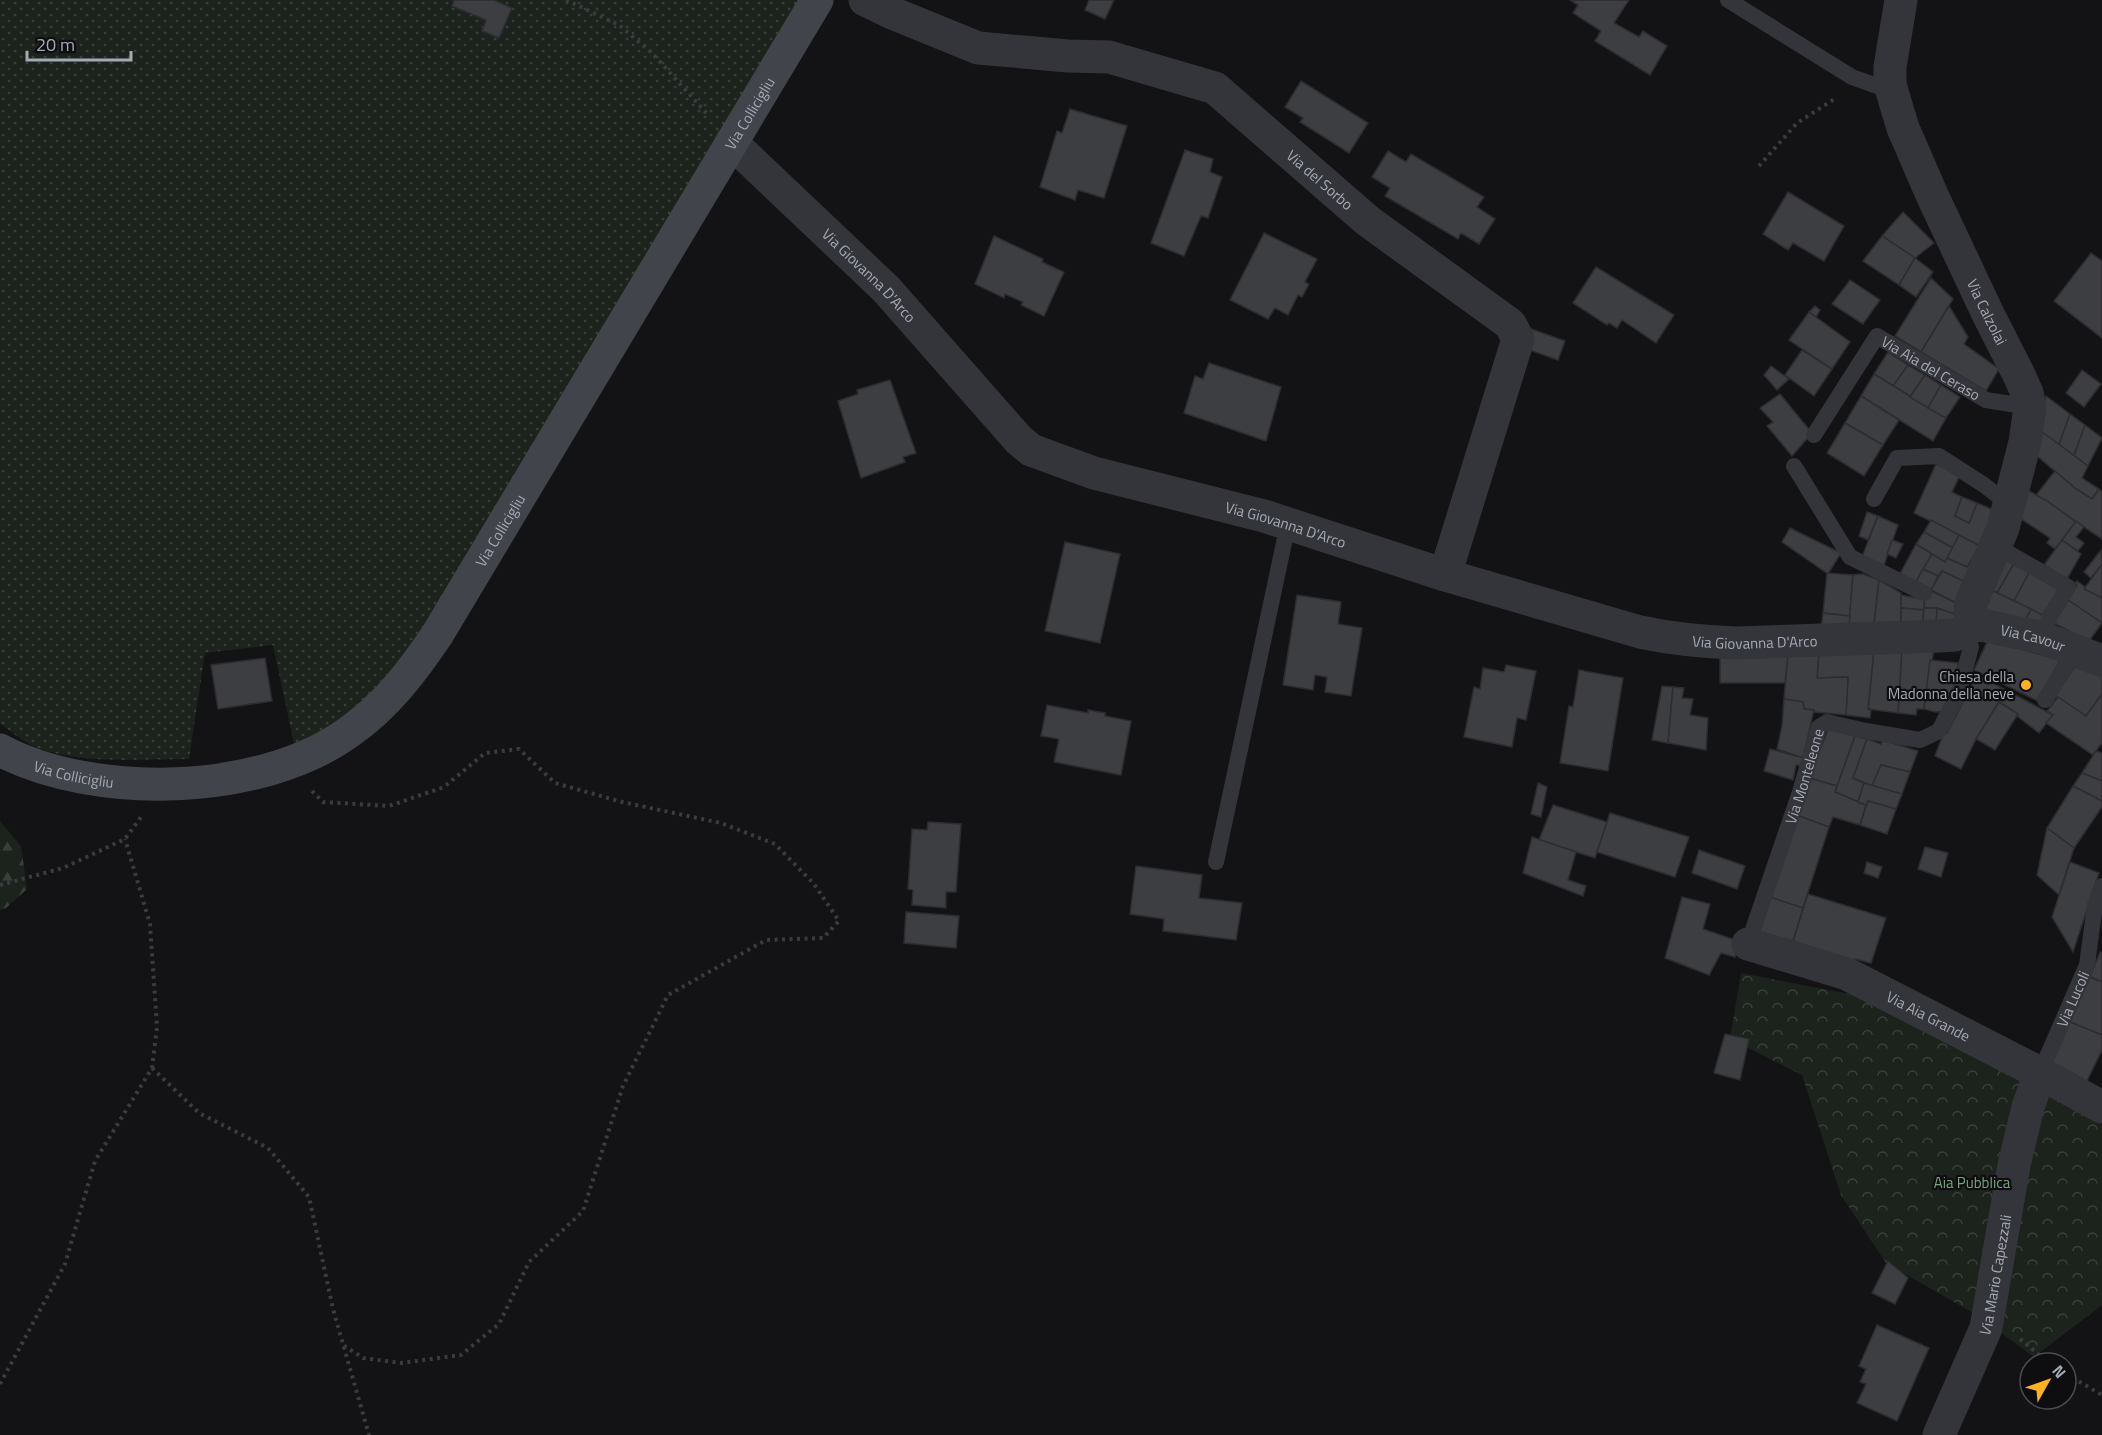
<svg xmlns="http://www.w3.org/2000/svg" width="2102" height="1435" font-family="'Titillium Web',sans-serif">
<defs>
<pattern id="grass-dots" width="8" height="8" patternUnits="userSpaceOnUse" patternTransform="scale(1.5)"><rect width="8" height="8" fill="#1b231c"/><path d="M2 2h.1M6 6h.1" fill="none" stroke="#39403b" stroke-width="1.8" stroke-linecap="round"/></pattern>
<pattern id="forest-firs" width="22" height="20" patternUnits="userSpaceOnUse" patternTransform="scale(1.5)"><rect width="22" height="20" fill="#1b231c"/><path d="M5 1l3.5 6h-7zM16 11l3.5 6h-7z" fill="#39403b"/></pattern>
<pattern id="park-crowns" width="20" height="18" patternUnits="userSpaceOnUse" patternTransform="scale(1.5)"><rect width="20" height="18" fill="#1b231c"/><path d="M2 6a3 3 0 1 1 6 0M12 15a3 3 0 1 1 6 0" fill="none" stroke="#39403b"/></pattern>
</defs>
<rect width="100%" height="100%" fill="#131315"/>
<path fill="url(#grass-dots)" d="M 0,0 L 799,0 L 604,324 L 566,399 L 475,548 L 402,658 L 350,715 L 295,748 L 273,645 L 205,653 L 189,759 C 140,759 82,765 35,747 C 23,742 11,731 0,724 Z"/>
<polygon fill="url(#forest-firs)" points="0,821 21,846 27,889 6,908 0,910"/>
<polygon fill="url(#park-crowns)" points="1741,973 1876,999 2102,1125 2102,1305 2034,1357 1977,1315 1886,1263 1841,1195 1802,1075 1730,1039"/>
<g fill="#3d3e42" stroke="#2d2d31" stroke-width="1.5">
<polygon points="454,0 494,0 512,8 499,38 482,31 486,20 452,6"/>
<polygon points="1089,0 1114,0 1105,19 1085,10"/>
<polygon points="1570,0 1629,0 1614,23 1639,37 1643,31 1667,46 1650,75 1595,41 1601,31 1573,13 1578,5"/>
<polygon points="1301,81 1368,123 1349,153 1300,122 1303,118 1285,107"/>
<polygon points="1070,109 1127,126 1104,198 1078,190 1075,200 1040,187 1057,131 1062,133"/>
<polygon points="1185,150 1213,159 1210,172 1222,177 1208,218 1201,216 1184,256 1151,243"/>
<polygon points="1388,151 1406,162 1411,154 1484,197 1477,207 1495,219 1479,244 1461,233 1458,239 1385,196 1390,188 1372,177"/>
<polygon points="1788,192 1844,226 1824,261 1793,243 1788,250 1763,234"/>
<polygon points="1903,212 1934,243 1915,258 1882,236"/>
<polygon points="1264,233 1317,259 1305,282 1309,284 1302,297 1298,295 1288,315 1275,308 1268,319 1230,300"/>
<polygon points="994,236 1043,259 1042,262 1064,272 1044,316 1021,305 1023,302 1005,294 1004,298 975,284"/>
<polygon points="1882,236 1915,258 1899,285 1863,261"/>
<polygon points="2091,253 2102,261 2102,338 2054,301"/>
<polygon points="1915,258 1933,272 1916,297 1899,285"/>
<polygon points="1596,267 1674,315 1656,343 1622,320 1617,328 1609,323 1607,325 1573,303"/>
<polygon points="1931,278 1953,299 1921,352 1895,336"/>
<polygon points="1850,280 1880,300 1863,324 1832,304"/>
<polygon points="1815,306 1820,310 1816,317 1809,312"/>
<polygon points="1949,306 1968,337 1964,344 1999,369 1986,391 1921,352"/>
<polygon points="1809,312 1850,342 1832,369 1789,340"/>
<polygon points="1531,329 1565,341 1558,360 1524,348"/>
<polygon points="1802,350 1832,369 1814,396 1785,375"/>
<polygon points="1888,352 1908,365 1893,386 1874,374"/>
<polygon points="1209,363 1281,387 1266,441 1184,413 1195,376 1203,379"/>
<polygon points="1908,365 1925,375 1910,397 1893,386"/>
<polygon points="1771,366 1789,379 1777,390 1764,375"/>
<polygon points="2082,370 2101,384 2084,407 2066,393"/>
<polygon points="1874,374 1946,418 1933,441 1861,396"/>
<polygon points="1925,375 1941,385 1928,408 1910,397"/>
<polygon points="890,380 916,453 903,457 905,462 861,478 838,401 858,394 857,390"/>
<polygon points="1941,385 1960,397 1946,418 1928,408"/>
<polygon points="1780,394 1812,433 1792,456 1767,426 1773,422 1760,408"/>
<polygon points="1861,396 1899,420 1883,445 1845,423"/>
<polygon points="2046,396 2070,414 2059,445 2036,428"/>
<polygon points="2070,414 2085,425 2074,456 2059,445"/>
<polygon points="1845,423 1883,445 1864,476 1827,453"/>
<polygon points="2085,425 2102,438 2088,466 2074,456"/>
<polygon points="2041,431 2088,466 2082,478 2099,489 2092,499 2076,489 2031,451"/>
<polygon points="1936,464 1960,475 1952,492 1962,497 1955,516 1969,523 1977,503 2001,513 1980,546 1914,513"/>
<polygon points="2055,471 2076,489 2092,499 2099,489 2102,492 2102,539 2036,495"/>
<polygon points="2022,487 2047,501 2076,522 2055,549 2047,543 2050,538 2015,515"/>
<polygon points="1962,497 1977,503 1969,523 1955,516"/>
<polygon points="1867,512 1878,516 1868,540 1859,536"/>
<polygon points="1878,516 1898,525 1884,565 1862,557"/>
<polygon points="1931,520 1959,535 1953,548 1924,532"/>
<polygon points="2076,521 2084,527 2076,537 2084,543 2078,551 2062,540"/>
<polygon points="1790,528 1841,553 1828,574 1782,542"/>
<polygon points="1924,532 1953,548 1945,562 1916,544"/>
<polygon points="1959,535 1980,546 1967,567 1947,558"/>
<polygon points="1892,540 1903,544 1896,558 1887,554"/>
<polygon points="2062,540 2081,554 2067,579 2044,565"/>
<polygon points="1065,542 1120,554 1100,643 1045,631"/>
<polygon points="1916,544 1932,554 1916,582 1900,574"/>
<polygon points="2101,550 2102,564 2091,578 2084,572"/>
<polygon points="2001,553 2015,562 1997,593 1985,587"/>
<polygon points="1932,554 1945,562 1947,558 1967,567 1970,564 1978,568 1969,584 1942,571 1938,576 1923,569"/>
<polygon points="2015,562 2030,571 2014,601 1997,593"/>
<polygon points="2102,564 2102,598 2084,589"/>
<polygon points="1923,569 1938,576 1931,590 1916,582"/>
<polygon points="1942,571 1969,584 1958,604 1931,590"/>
<polygon points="2030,571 2060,588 2044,616 2014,601"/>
<polygon points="1827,573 1853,575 1850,616 1823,613"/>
<polygon points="1863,574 1879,580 1873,634 1848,634 1853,575"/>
<polygon points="1879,580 1901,593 1901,633 1873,634"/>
<polygon points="2077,581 2085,587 2084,589 2102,598 2102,623 2068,600 2077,585 2075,583"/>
<polygon points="1985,587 2031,609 2022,628 1975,609"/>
<polygon points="1925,588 1958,604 1957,615 1937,608 1924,608"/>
<polygon points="1297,595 1341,602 1338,624 1362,628 1351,696 1325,692 1327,677 1315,675 1313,690 1283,685"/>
<polygon points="1901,595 1922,599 1924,600 1924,610 1901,608"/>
<polygon points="2068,600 2102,623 2089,641 2054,623"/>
<polygon points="1901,608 1924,610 1922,628 1901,633"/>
<polygon points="1924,608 1937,608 1936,627 1922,628"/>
<polygon points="1937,608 1957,615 1955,630 1936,627"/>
<polygon points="2031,609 2044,616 2037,632 2022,628"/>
<polygon points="1823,613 1850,616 1848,634 1820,636"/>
<polygon points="1988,640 2060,660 2038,701 1974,670"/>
<polygon points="1902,647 1934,649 1924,709 1917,709 1916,715 1898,713"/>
<polygon points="1902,647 1898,713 1868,709 1874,649"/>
<polygon points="1874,649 1868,709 1871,710 1870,718 1846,715 1848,677 1817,678 1819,652"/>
<polygon points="1819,652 1817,678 1848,677 1846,715 1814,712 1814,710 1804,709 1803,702 1784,699 1788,654"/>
<polygon points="1720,654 1788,654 1785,683 1720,683"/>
<polygon points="265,658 272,701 218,709 211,665"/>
<polygon points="1930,660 1958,663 1955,693 1947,711 1935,712 1924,709"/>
<polygon points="1506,665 1536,671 1526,720 1517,718 1512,747 1464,737 1474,687 1480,689 1483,668 1504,672"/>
<polygon points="2076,665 2102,676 2102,694 2086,716 2055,696"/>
<polygon points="1579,670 1623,678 1608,771 1560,763 1569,706 1573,707"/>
<polygon points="1977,675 2006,690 1976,739 1961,769 1935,756 1944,732 1947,733"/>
<polygon points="1662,686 1673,687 1668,743 1652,740"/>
<polygon points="1673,687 1684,688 1682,698 1693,699 1690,715 1708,718 1706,750 1668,743"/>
<polygon points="2006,690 2053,715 2039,733 2017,716 2018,714 1999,702"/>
<polygon points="2102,694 2102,743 2093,755 2046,723 2053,715 2047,711 2058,697 2086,716"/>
<polygon points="1784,699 1803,702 1804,709 1814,710 1803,758 1777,749 1782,726"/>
<polygon points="1999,702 2018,714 1995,750 1976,739"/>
<polygon points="1047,705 1088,713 1088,710 1105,713 1105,716 1131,721 1121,775 1054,762 1059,739 1041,736"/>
<polygon points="1829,727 1855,736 1837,786 1809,778"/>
<polygon points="1855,736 1867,739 1853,778 1864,783 1858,802 1835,792"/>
<polygon points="1867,739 1881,744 1883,740 1918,751 1910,772 1881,765 1872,786 1853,778"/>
<polygon points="1770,749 1804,758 1803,766 1796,765 1793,780 1764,771"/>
<polygon points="2096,751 2102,753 2102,781 2082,773"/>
<polygon points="1881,765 1910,772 1902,794 1872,786"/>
<polygon points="2082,773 2102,781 2102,801 2073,786"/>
<polygon points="1809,778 1837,786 1835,792 1866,805 1860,825 1833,817 1829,827 1799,816"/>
<polygon points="1538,783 1547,787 1541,817 1531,814"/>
<polygon points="1864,783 1902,794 1896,809 1868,801 1866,805 1858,802"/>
<polygon points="2073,786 2102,801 2102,807 2074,848 2047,828"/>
<polygon points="1868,801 1896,809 1887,834 1860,825"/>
<polygon points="1553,805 1607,822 1595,858 1539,840"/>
<polygon points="1610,813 1689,837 1675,877 1597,852"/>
<polygon points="1799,816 1829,827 1803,908 1770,897"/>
<polygon points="928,822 961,824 956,892 946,892 946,908 912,905 913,890 908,889 912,829 927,830"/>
<polygon points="2047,828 2074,848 2059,895 2037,875"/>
<polygon points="1532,837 1576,852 1568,880 1586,886 1583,896 1523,873"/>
<polygon points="1925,847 1948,853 1941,877 1918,869"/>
<polygon points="1699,850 1745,866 1737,889 1692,873"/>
<polygon points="1867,862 1882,867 1878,878 1864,873"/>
<polygon points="2070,862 2099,873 2073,952 2052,917"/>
<polygon points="1136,866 1202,875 1199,898 1242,903 1236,940 1163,931 1164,919 1130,914"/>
<polygon points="1808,894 1886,918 1871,963 1855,959 1854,962 1793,941"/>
<polygon points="1682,897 1710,904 1703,929 1741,942 1735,957 1721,953 1709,975 1665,958"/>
<polygon points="1770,897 1803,908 1793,941 1759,932"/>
<polygon points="906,912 959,916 956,948 904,943"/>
<polygon points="2100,952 2102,953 2102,982 2090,977"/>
<polygon points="2090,977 2102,982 2102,1035 2070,1022"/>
<polygon points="2070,1022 2102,1035 2102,1050 2085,1085 2051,1066"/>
<polygon points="1725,1034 1749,1039 1740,1080 1714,1073"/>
<polygon points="1888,1261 1908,1278 1895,1304 1872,1293"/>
<polygon points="1877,1325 1929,1348 1897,1421 1857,1403 1866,1384 1860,1382 1866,1369 1859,1366"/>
</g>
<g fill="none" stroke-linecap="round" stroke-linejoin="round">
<g stroke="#3a3c41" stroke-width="4" stroke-dasharray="3 4.5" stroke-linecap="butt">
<polyline points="566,0 619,25 652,53 709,116"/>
<polyline points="1759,166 1797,123 1836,98"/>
<polyline points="312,791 323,802 389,806 444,787 485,753 519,749 555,783 622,802 721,823 775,844 814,884 839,921 823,938 766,940 668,995 623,1086 583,1211 529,1262 499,1324 461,1355 401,1363 363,1358 343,1345"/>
<polyline points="0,885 63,868 125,839 141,817"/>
<polyline points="152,1068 199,1113 268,1148 309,1197 333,1309 369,1435"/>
<polyline points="2020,1339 2049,1363"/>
<polyline points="2066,1374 2102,1395"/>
<polyline points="0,1384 65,1264 95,1161 152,1068 157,1027 150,924 125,839"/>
</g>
<g stroke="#34353a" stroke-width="16">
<polyline points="1728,0 1852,77 1877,86 1890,84"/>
<path id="s1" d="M 1814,435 L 1877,336 L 1986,400 L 2030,407"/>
<polyline points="1794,466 1850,557 1924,593"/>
<polyline points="1874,499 1897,458 1939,456 1984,485 2010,505"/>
<polyline points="1996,546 2068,587 2049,618 2043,638"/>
<polyline points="2045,700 2076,650"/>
<polyline points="1216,862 1288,524"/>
<path id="s2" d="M 1748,944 L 1800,792 L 1819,727 L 1827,722 L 1866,731 L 1920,740 L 1939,731 L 1959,692 L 1971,647 L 1964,631"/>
<path id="s3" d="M 2040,1073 L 2087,965 L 2095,905 L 2102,886"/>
</g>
<g stroke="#34353a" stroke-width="33">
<path id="s4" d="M 865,0 L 892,13 L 978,48 L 1068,56 L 1109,57 L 1215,88 L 1368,221 L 1510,324 L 1518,339 L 1445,575"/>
<path id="s5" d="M 1901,0 L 1890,67 L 1890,84 L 1896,105 L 1903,128 L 1932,195 L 1988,314 L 2019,375 L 2027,393 L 2030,407 L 2025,442 L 2003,528 L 1971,603 L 1970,611 L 1973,626"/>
<path id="s6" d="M 731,142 L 886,289 L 1019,440 L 1031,450 L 1094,473 L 1264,516 L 1445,575 L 1640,632 C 1673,639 1704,642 1736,643 L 1940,636 L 1955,635 L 1973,626 L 1982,625 L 2043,638 L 2102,661"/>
<path id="s7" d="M 1748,944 L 1847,974 L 2040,1073 L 2102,1107"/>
<path id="s8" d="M 1939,1435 L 1986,1328 L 2014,1165 L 2028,1107 L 2040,1073"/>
</g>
<path stroke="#42444b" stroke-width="33" id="s9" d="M 0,750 C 95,800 261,796 349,732 C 386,706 412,672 437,635 L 817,0"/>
</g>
<circle fill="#fbb026" stroke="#0e0e10" stroke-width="2" cx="2026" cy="685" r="6"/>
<g text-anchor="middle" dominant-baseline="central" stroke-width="4.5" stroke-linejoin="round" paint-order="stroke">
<g font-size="15" fill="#a4aab6" stroke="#0e0e10">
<text stroke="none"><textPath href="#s9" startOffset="1104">Via Collicigliu</textPath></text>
<text stroke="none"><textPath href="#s4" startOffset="504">Via del Sorbo</textPath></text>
<text stroke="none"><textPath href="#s6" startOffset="192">Via Giovanna D'Arco</textPath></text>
<text stroke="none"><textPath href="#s5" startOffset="333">Via Calzolai</textPath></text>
<text stroke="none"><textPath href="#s1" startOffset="180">Via Aia del Ceraso</textPath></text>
<text stroke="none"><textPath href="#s6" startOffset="696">Via Giovanna D'Arco</textPath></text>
<text stroke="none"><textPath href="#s9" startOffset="618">Via Collicigliu</textPath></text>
<text stroke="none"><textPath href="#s6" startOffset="1464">Via Cavour</textPath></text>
<text stroke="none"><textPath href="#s6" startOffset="1182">Via Giovanna D'Arco</textPath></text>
<text stroke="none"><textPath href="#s9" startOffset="78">Via Collicigliu</textPath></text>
<text stroke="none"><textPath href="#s2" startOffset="177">Via Monteleone</textPath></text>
<text stroke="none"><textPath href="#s3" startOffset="81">Via Lucoli</textPath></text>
<text stroke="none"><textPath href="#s7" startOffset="195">Via Aia Grande</textPath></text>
<text stroke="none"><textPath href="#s8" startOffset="171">Via Mario Capezzali</textPath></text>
</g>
<g font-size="15" fill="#a4aab6" stroke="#0e0e10" text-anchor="end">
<text x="2014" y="676">Chiesa della<tspan x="2014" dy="17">Madonna della neve</tspan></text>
</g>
<g font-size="15" fill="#7aa27c" stroke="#0e0e10">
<text x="1972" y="1182">Aia Pubblica</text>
</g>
</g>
<g transform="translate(2048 1381) rotate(50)"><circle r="28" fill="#0e0e10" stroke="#4a4c52" stroke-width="1.5"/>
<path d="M0-4.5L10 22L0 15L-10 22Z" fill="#fbb026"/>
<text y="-9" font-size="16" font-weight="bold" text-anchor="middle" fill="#a4aab6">N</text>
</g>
<path d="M27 51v9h104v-9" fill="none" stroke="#a4aab6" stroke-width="3"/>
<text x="36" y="51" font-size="18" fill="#a4aab6" stroke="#0e0e10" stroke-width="4.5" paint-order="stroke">20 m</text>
</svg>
